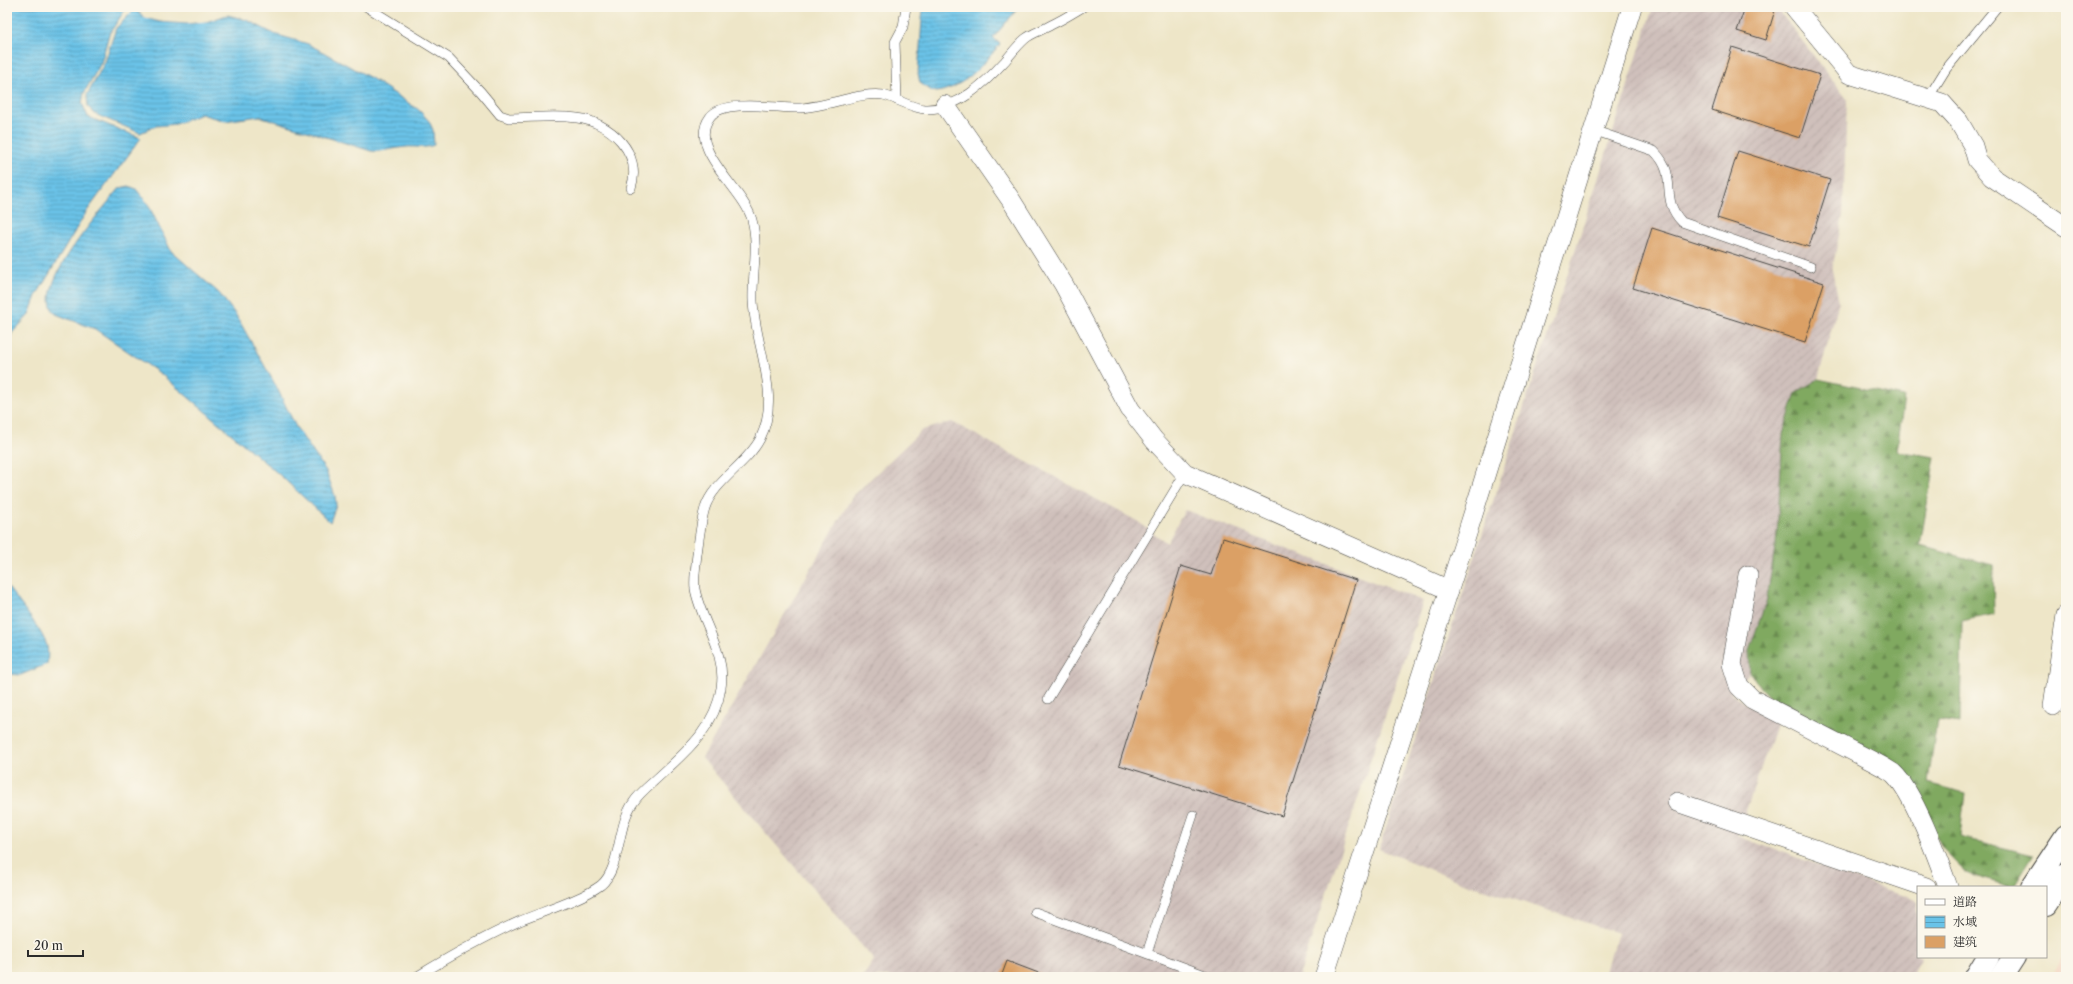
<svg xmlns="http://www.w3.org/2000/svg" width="2073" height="984" font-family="'Libre Caslon Text','Noto Serif SC',serif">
<defs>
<pattern id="industrial-furrows" width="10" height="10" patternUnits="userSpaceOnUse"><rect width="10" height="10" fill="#cfc0bb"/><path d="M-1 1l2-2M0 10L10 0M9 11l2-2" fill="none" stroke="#b2a5a1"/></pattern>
<pattern id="forest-firs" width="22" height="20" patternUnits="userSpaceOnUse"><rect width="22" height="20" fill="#80a960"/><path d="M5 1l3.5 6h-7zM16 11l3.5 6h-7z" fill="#698a4f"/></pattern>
<pattern id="water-rules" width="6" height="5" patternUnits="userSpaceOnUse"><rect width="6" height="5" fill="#6ac3e8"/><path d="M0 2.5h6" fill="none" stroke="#579fbc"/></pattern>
</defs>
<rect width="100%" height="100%" fill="#fbf7ec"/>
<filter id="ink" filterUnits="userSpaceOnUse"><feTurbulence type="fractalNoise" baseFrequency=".025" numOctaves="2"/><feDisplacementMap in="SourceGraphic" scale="8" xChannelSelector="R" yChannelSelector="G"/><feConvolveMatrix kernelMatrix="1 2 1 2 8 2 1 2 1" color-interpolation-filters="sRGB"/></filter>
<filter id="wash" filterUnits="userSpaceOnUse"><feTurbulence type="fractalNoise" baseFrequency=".012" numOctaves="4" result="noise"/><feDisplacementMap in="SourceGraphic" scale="16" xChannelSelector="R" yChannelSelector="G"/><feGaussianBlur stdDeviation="0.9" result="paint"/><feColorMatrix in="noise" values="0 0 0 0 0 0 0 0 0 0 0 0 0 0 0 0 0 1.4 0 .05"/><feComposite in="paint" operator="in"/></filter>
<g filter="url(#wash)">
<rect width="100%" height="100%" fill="#eee6c8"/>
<polygon fill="#f3d4bf" points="2066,950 2066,977 2051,977"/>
<g fill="url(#industrial-furrows)">
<polygon points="1653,7 1776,7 1847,99 1843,216 1832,270 1839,301 1818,379 1796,393 1783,434 1777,534 1767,599 1749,651 1750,672 1731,694 1777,722 1737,836 1918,901 1918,957 1922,957 1911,977 1603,977 1618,933 1461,882 1379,849 1565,282"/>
<polygon points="952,422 1137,521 1167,543 1185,510 1423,601 1299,977 863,977 874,960 702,758 852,497 922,430"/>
</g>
<polygon fill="url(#forest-firs)" stroke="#566a46" points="1818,379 1904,397 1897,451 1935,457 1920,546 1993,565 1994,614 1962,621 1960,723 1937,720 1928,783 1965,793 1960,837 2033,855 2013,887 1974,876 1963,869 1943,849 1915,793 1770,697 1756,682 1750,672 1749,651 1767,599 1777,534 1783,434 1796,393"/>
<g fill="url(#water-rules)" stroke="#4a778a">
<polygon points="7,7 127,7 109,34 101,63 84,93 82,103 88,117 141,138 87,211 36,296 29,315 12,333 7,346"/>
<path d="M 923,7 L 1019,7 L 993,38 L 1000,44 C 983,65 965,87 937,92 L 932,91 L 920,83 L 918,73 Z"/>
<path d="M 135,9 L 145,18 L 160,22 L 186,24 L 206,22 L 227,15 L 247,20 L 274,34 L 308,44 L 371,78 L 419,110 L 429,121 L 433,130 L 434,145 C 424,149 416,146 406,147 C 394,148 383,152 371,151 L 259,116 L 225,121 L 201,114 L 176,124 L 156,126 L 140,133 L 95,114 L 88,107 L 87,95 L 105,62 L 116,28 Z"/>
<path d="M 129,186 L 136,189 L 148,204 L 171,251 L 219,293 L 236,315 L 276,386 L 296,427 L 326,471 L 335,496 L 336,505 L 330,522 L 282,477 L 161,374 L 95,329 L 56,314 C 29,289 103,209 120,188 Z"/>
<path d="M 7,586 C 17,600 43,631 47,646 C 48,652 48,658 47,664 L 21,675 L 7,674 Z"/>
</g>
<g id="blocks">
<g fill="#dba065">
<polygon points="1745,7 1765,7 1775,10 1766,40 1737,31"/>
<polygon points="1732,47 1820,75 1800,138 1712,110"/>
<polygon points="1738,151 1830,180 1809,247 1717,218"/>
<polygon points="1652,228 1824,283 1805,342 1633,288"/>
<polygon points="1223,538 1356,580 1282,816 1119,765 1181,566 1211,575"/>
<polygon points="1007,961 1049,977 1001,977"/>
</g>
</g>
</g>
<g filter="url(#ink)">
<use href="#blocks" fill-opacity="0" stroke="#484743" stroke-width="1"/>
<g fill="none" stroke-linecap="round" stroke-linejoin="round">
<g stroke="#484743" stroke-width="10">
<g id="service">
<path d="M 367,7 L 449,58 L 481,92 L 500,115 L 509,118 C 531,118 555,115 577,118 C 610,122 643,153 631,188"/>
<polyline points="1928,98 1946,69 1997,7"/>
<polyline points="897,100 895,42 903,27 906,7"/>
<path d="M 1593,130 L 1654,151 C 1680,177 1658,197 1682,222 L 1811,267"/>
<polyline points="1048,699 1185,473"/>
<polyline points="1035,912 1210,977"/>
<polyline points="1147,953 1193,815"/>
<path d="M 416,977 C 449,957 484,937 520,921 C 544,911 581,900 601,885 C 621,868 617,825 633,803 C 638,795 646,788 653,782 C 682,755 715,730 721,688 C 727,653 701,622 695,589 C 693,577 701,520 705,508 C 713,482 747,464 760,439 C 782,395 755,347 753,301 C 752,275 759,246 752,220 C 744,189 686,149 710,117 C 723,99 775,108 795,108 C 822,109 860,91 883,95 C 896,98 911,108 925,109 C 957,110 985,83 1005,61 C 1011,54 1018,45 1025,39 C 1032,33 1043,30 1051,25 C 1062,20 1073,13 1083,7"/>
</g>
</g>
<g stroke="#484743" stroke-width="20">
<g id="minor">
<polyline points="1794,7 1849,74 1942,103 1959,122 1973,146 1977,160 1992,177 2066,227"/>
<polyline points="945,105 1011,200 1064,285 1130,409 1154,440 1185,473 1449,590"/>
<path d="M 1748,575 L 1732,664 L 1739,686 L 1752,699 L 1874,762 C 1880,765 1887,769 1893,773 C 1914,792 1938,859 1948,887"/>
<polyline points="2053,706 2066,615"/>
<polyline points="1677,802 1926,887"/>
<polyline points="1324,977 1464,543 1632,7"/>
</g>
</g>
<g stroke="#484743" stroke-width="24">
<g id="secondary">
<polyline points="2032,887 2066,836"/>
<polyline points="2046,905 2066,874"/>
<polyline points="1976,977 1988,957"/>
<polyline points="2001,977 2014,957"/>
</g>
</g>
<use href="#service" stroke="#fff" stroke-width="9"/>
<use href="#minor" stroke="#fff" stroke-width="19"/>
<use href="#secondary" stroke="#fff" stroke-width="22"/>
</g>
</g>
<rect width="2073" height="984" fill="none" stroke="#fbf7ec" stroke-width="24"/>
<rect x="1917" y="886" width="130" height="72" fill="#fbf7ec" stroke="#a8a59f"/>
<rect x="1925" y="899" width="20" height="6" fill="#ffffff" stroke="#a8a59f"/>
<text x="1953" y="906" font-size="12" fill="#2b2b2b">道路</text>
<rect x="1925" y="916" width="20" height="12" fill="url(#water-rules)" stroke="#a8a59f"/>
<text x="1953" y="926" font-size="12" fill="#2b2b2b">水域</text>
<rect x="1925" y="936" width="20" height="12" fill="#dba065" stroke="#a8a59f"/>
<text x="1953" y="946" font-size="12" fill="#2b2b2b">建筑</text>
<path d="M28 950v6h55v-6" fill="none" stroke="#2b2b2b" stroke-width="2"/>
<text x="34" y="950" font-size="12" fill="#2b2b2b" stroke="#fbf7ec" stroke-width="3" paint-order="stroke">20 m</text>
</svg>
